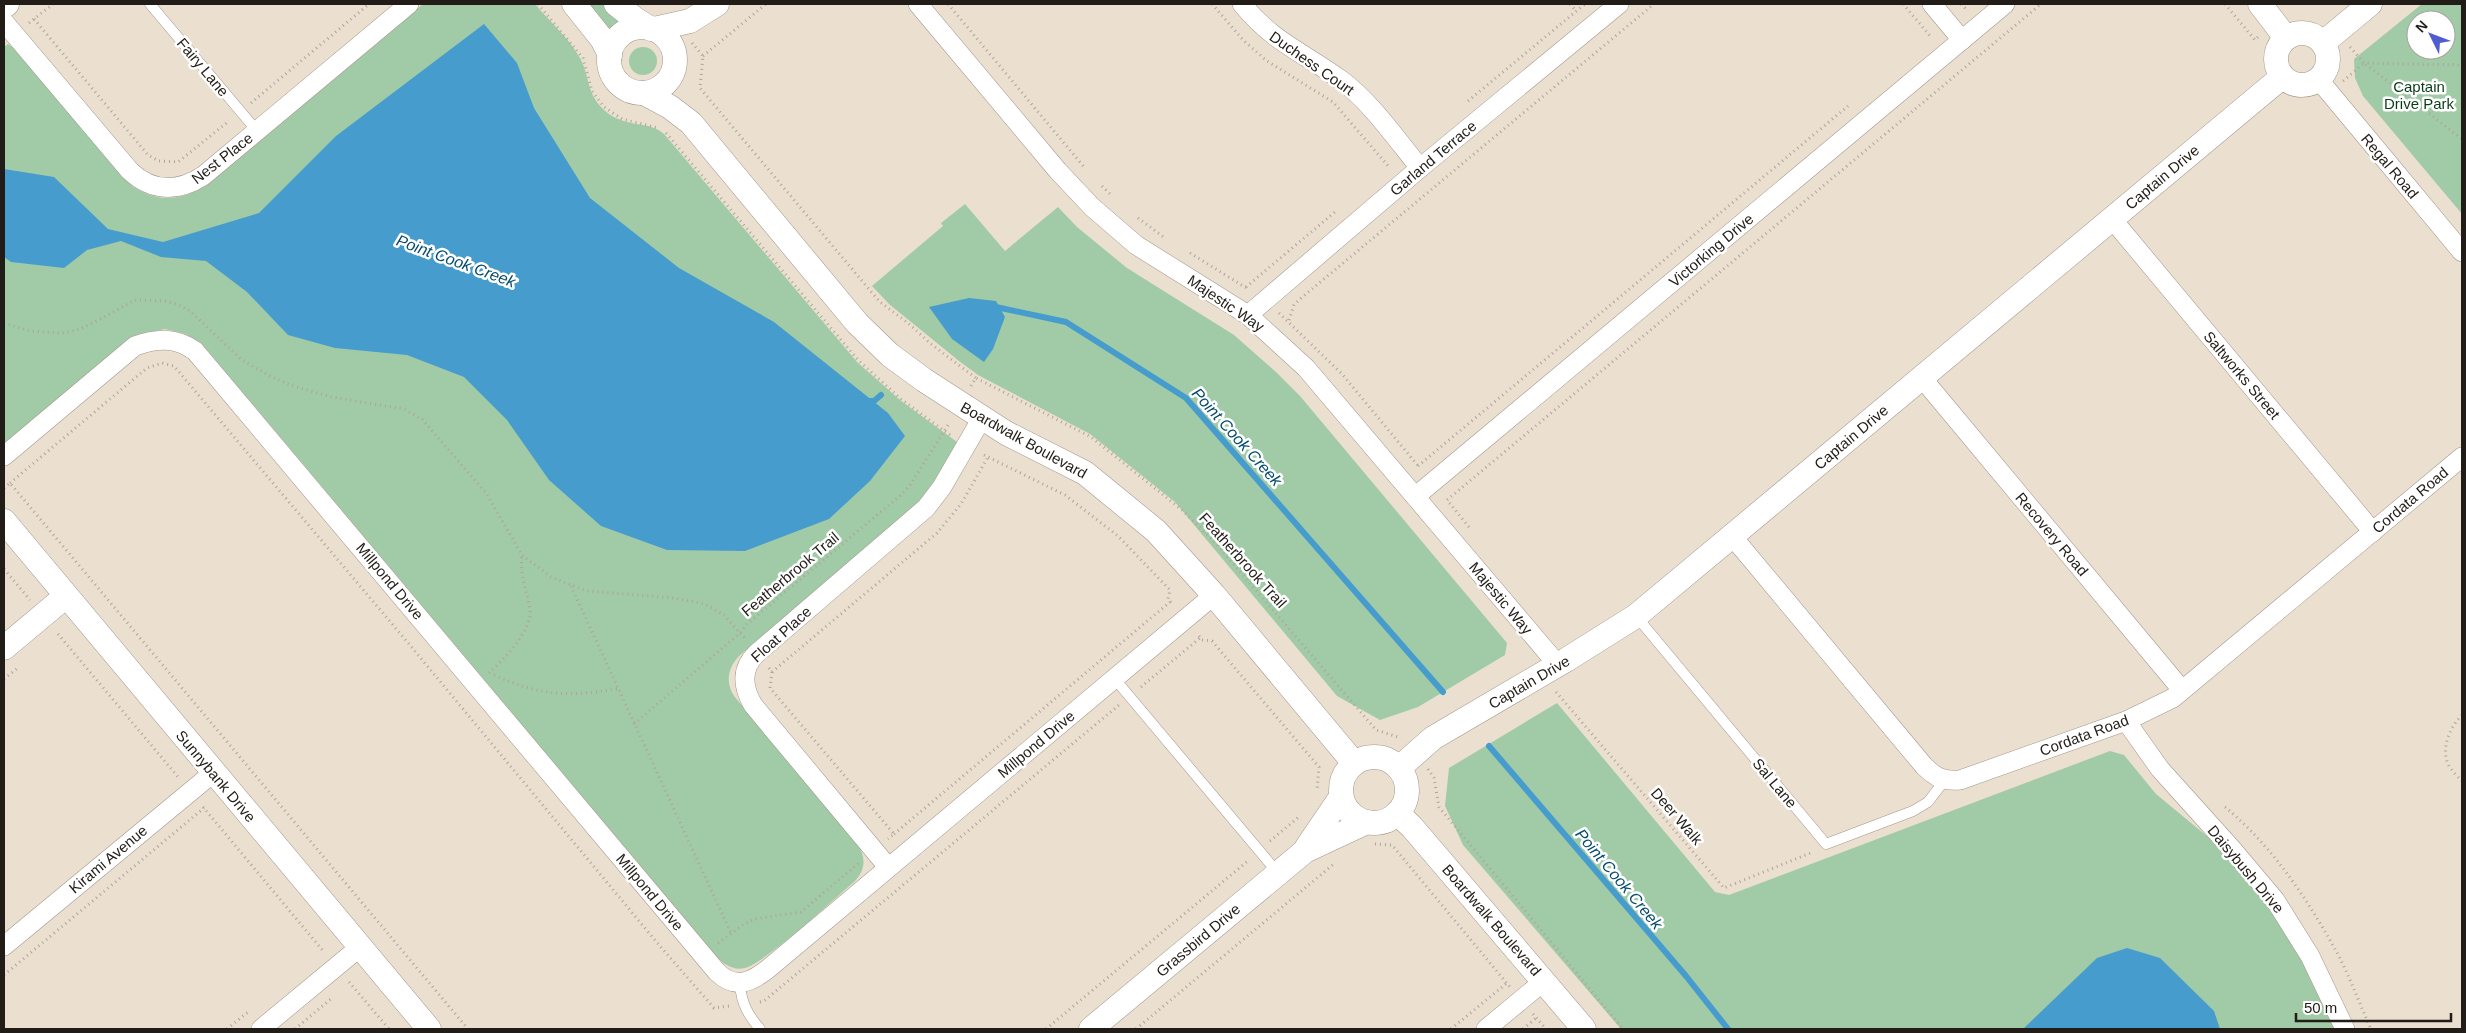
<svg xmlns="http://www.w3.org/2000/svg" width="2466" height="1033" font-family="Helvetica,sans-serif">
<rect width="100%" height="100%" fill="#ebdfd0"/>
<g fill="#a1cba6" fill-rule="evenodd">
<path d="M 423,4 L 535,4 C 549,21 569,38 580,58 C 590,77 586,93 604,110 C 625,129 649,120 664,134 L 857,362 L 900,400 L 957,442 L 926,495 L 905,517 L 739,656 C 728,668 725,682 734,696 L 857,843 C 866,857 866,869 855,881 C 835,898 765,963 745,968 C 733,971 723,964 715,955 L 203,345 L 186,334 L 165,329 L 134,336 L 4,444 L 4,47 L 8,44 L 14,48 L 132,186 C 159,204 184,201 209,182 Z"/>
<polygon points="584,4 607,4 624,22 609,34"/>
<path d="M 2422,4 L 2462,4 L 2462,214 L 2363,96 L 2355,78 L 2354,59 ZM 2416,20 L 2446,20 L 2446,50 L 2416,50 Z"/>
<circle cx="643" cy="61" r="14"/>
<polygon points="965,204 1005,251 1058,207 1077,227 1127,268 1234,335 1276,372 1300,396 1507,643 1505,655 1418,707 1380,720 1337,696 1175,502 1090,434 978,375 959,361 889,304 872,286 943,226 941,223"/>
<polygon points="1557,703 1715,892 1729,895 2110,751 2124,755 2156,794 2208,837 2260,895 2306,966 2336,1029 1621,1029 1463,845 1445,806 1449,768"/>
</g>
<g fill="#479cce">
<polygon points="484,24 517,63 534,108 590,198 679,268 774,322 888,413 905,436 870,481 829,519 745,551 667,550 601,526 549,480 507,420 464,377 407,355 335,348 288,335 247,292 206,261 161,257 121,241 87,250 64,268 11,262 4,257 4,169 54,177 108,229 163,242 259,213 336,136"/>
<polygon points="969,298 996,301 1005,317 993,349 984,362 952,339 929,307"/>
<polygon points="2127,948 2160,958 2214,1011 2220,1029 2023,1029 2097,958"/>
</g>
<g fill="none" stroke-linecap="round" stroke-linejoin="round">
<g stroke="#479cce" stroke-width="6">
<polyline points="993,310 996,307 1066,322 1186,398 1443,692"/>
<polyline points="866,401 874,401 881,395"/>
<polyline points="1489,746 1686,976 1728,1029"/>
</g>
<g stroke="#a3978a" stroke-width="11">
<g id="service">
<polyline points="150,4 257,131"/>
<polyline points="1636,616 1826,844 1913,811 1928,802 1944,781"/>
<polyline points="1114,678 1278,873"/>
<path d="M 740,983 C 741,1003 748,1015 760,1029"/>
</g>
</g>
<g stroke="#a3978a" stroke-width="20">
<g id="minor">
<polyline points="918,4 1058,171 1092,207 1136,245 1248,315 1306,368 1558,665"/>
<path d="M 1242,4 C 1274,43 1303,52 1341,80 C 1369,100 1398,141 1420,168"/>
<polyline points="1932,4 1962,40"/>
<path d="M 4,22 L 130,171 C 152,192 178,192 203,176 L 409,4"/>
<polyline points="2319,80 2462,252"/>
<polyline points="2112,219 2373,532"/>
<polyline points="1248,315 1420,168 1619,4"/>
<polyline points="1922,378 2182,690"/>
<path d="M 4,456 L 135,346 C 157,338 176,337 195,351 L 717,972 C 735,990 752,982 769,968 L 1214,595"/>
<polyline points="1416,496 2005,4"/>
<path d="M 1732,536 L 1924,766 C 1936,778 1943,781 1960,780 L 2126,721 L 2173,698 L 2462,457"/>
<polyline points="2126,721 2160,769 2232,849 2275,900 2310,956 2345,1029"/>
<path d="M 888,867 L 753,705 C 742,686 741,668 757,653 L 926,508 L 942,487 L 982,418"/>
<polyline points="4,946 213,773"/>
<polyline points="261,1029 360,947"/>
<polyline points="1486,1029 1544,981"/>
</g>
</g>
<g stroke="#a3978a" stroke-width="25">
<g id="tertiary">
<polyline points="574,4 602,39 610,55"/>
<polyline points="616,4 635,19 651,29"/>
<polyline points="2260,4 2286,38"/>
<polyline points="4,6 7,4"/>
<circle cx="642" cy="60" r="33"/>
<polyline points="654,29 690,21 717,4"/>
<circle cx="2302" cy="59" r="26"/>
<polyline points="2323,43 2370,4"/>
<polyline points="644,93 670,107 691,123 857,323 890,355 924,380 1006,433 1085,473 1156,531 1214,595 1354,763"/>
<polyline points="4,521 429,1029"/>
<polyline points="4,648 66,596"/>
<circle cx="1374" cy="790" r="33"/>
<polyline points="1399,768 1433,738 1566,660 1636,616 2282,77"/>
<polyline points="1397,813 1412,827 1584,1029"/>
<polyline points="1307,847 1341,797"/>
<polyline points="1091,1029 1305,851 1367,822"/>
</g>
</g>
<g stroke="#aea498" stroke-width="3" stroke-dasharray="1 4" stroke-linecap="butt">
<polyline points="538,4 583,58 592,91 604,107 622,119 658,128"/>
<polyline points="948,4 1084,167"/>
<polyline points="1212,4 1244,41 1267,61 1333,102 1389,167"/>
<polyline points="1570,4 1576,11"/>
<polyline points="1903,4 1931,37"/>
<polyline points="1961,4 1966,9"/>
<polyline points="2225,4 2255,40 2259,36"/>
<polyline points="34,19 148,155 159,161 178,162 229,121"/>
<polyline points="29,23 53,4"/>
<polyline points="692,43 703,56 700,88 868,288 880,302 908,323 931,344 976,378"/>
<polyline points="2350,47 2364,63 2462,65"/>
<polyline points="703,56 766,4"/>
<polyline points="2343,81 2364,63 2462,139"/>
<polyline points="1468,101 1585,4"/>
<polyline points="251,103 369,4"/>
<polyline points="666,133 858,360 901,399 950,435"/>
<polyline points="1102,186 1112,196"/>
<polyline points="1138,218 1165,238"/>
<polyline points="1190,253 1248,289"/>
<polyline points="1246,287 1335,212"/>
<polyline points="1279,313 1342,374 1419,467"/>
<polyline points="1289,320 1294,305 1300,299 1654,4"/>
<polyline points="4,323 30,331 62,333 77,330 93,323 135,300 165,301 179,305 190,311 242,360 270,376 290,385 331,397 404,409 422,419 486,493 522,555 551,577 587,591 674,598 705,604 724,615 740,633 747,624 901,495 910,485 950,422"/>
<polyline points="971,386 976,378 1091,437 1182,510 1212,539 1376,730 1401,738"/>
<polyline points="984,455 1065,495 1118,536 1170,590 1168,599 1173,605"/>
<polyline points="1418,466 1848,106"/>
<polyline points="10,483 147,368 162,363 174,366 409,644 659,945 714,1008 729,1006"/>
<polyline points="4,488 10,483 468,1029"/>
<polyline points="1469,527 1447,500 2041,4"/>
<polyline points="4,569 30,600"/>
<polyline points="571,586 731,933"/>
<polyline points="58,634 178,777"/>
<polyline points="1199,636 1202,640 1212,641 1319,767 1317,791"/>
<polyline points="769,668 772,672 937,533 961,504 988,457"/>
<polyline points="772,672 770,688 894,834 888,839"/>
<path d="M 489,673 C 503,660 533,630 530,609 C 527,591 519,573 522,555"/>
<path d="M 494,675 C 541,696 567,697 617,689"/>
<polyline points="4,679 19,667"/>
<polyline points="1141,687 1200,638"/>
<polyline points="1556,692 1724,888 1813,852"/>
<path d="M 2462,715 C 2450,727 2440,749 2449,766 C 2453,772 2458,777 2462,781"/>
<polyline points="634,724 740,633 745,638"/>
<polyline points="1428,769 1434,778 1439,807 1623,1029"/>
<polyline points="203,807 324,952"/>
<path d="M 2225,807 C 2271,845 2306,897 2335,949 C 2349,974 2359,1003 2371,1029"/>
<polyline points="894,834 1170,602"/>
<polyline points="1270,841 1300,816"/>
<polyline points="1375,844 1392,845 1510,987"/>
<polyline points="718,943 744,924 755,919 801,912 860,862"/>
<polyline points="4,975 204,808"/>
<polyline points="349,982 389,1029"/>
<polyline points="760,1002 764,1001 1119,705"/>
<polyline points="1533,1014 1546,1029"/>
<polyline points="227,1029 248,1012"/>
<polyline points="295,1029 332,998"/>
<polyline points="1046,1029 1249,860"/>
<polyline points="1136,1029 1335,863"/>
<polyline points="1451,1029 1507,983"/>
<polyline points="1523,1029 1536,1018"/>
</g>
<use href="#service" stroke="#fff" stroke-width="10"/>
<use href="#minor" stroke="#fff" stroke-width="19"/>
<use href="#tertiary" stroke="#fff" stroke-width="24"/>
</g>
<g text-anchor="middle" dominant-baseline="central" stroke-width="5" stroke-linejoin="round" paint-order="stroke">
<g font-size="15" fill="#211c17" stroke="#fff">
<text transform="translate(1312 63) rotate(35)">Duchess Court</text>
<text transform="translate(203 67) rotate(50)">Fairy Lane</text>
<text transform="translate(222 158) rotate(-38)">Nest Place</text>
<text transform="translate(1433 158) rotate(-40)">Garland Terrace</text>
<text transform="translate(2390 166) rotate(50)">Regal Road</text>
<text transform="translate(2162 177) rotate(-40)">Captain Drive</text>
<text transform="translate(1711 250) rotate(-40)">Victorking Drive</text>
<text transform="translate(1226 303) rotate(34)">Majestic Way</text>
<text transform="translate(2242 375) rotate(50)">Saltworks Street</text>
<text transform="translate(1851 437) rotate(-40)">Captain Drive</text>
<text transform="translate(1024 440) rotate(29)">Boardwalk Boulevard</text>
<text transform="translate(2410 500) rotate(-40)">Cordata Road</text>
<text transform="translate(2052 534) rotate(50)">Recovery Road</text>
<text transform="translate(1243 560) rotate(48)">Featherbrook Trail</text>
<text transform="translate(790 574) rotate(-40)">Featherbrook Trail</text>
<text transform="translate(390 581) rotate(50)">Millpond Drive</text>
<text transform="translate(1501 598) rotate(50)">Majestic Way</text>
<text transform="translate(781 634) rotate(-42)">Float Place</text>
<text transform="translate(1529 682) rotate(-30)">Captain Drive</text>
<text transform="translate(2084 735) rotate(-20)">Cordata Road</text>
<text transform="translate(1036 744) rotate(-40)">Millpond Drive</text>
<text transform="translate(216 776) rotate(50)">Sunnybank Drive</text>
<text transform="translate(1775 783) rotate(50)">Sal Lane</text>
<text transform="translate(1677 816) rotate(49)">Deer Walk</text>
<text transform="translate(108 859) rotate(-40)">Kirami Avenue</text>
<text transform="translate(2246 869) rotate(50)">Daisybush Drive</text>
<text transform="translate(650 892) rotate(50)">Millpond Drive</text>
<text transform="translate(1492 920) rotate(49)">Boardwalk Boulevard</text>
<text transform="translate(1198 940) rotate(-40)">Grassbird Drive</text>
</g>
<g font-size="15" fill="#093d17" stroke="#fff">
<text x="2419" y="86">Captain<tspan x="2419" dy="17">Drive Park</tspan></text>
</g>
<g font-size="16" font-style="italic" fill="#064c6e" stroke="#fff">
<text transform="translate(456 261) rotate(20)">Point Cook Creek</text>
<text transform="translate(1237 437) rotate(48)">Point Cook Creek</text>
<text transform="translate(1619 879) rotate(50)">Point Cook Creek</text>
</g>
</g>
<rect width="2466" height="1033" fill="none" stroke="#211c17" stroke-width="10"/>
<g transform="translate(2431 35) rotate(312)"><circle r="24" fill="#ffffff" stroke="#a6a4a2"/>
<path d="M0-4L9 19L0 12L-9 19Z" fill="#4f5dd2"/>
<text y="-8" font-size="14" font-weight="bold" text-anchor="middle" fill="#211c17">N</text>
</g>
<path d="M2296 1013v8h155v-8" fill="none" stroke="#211c17" stroke-width="2.5"/>
<text x="2304" y="1013" font-size="15" fill="#211c17" stroke="#ffffff" stroke-width="4" paint-order="stroke">50 m</text>
</svg>
